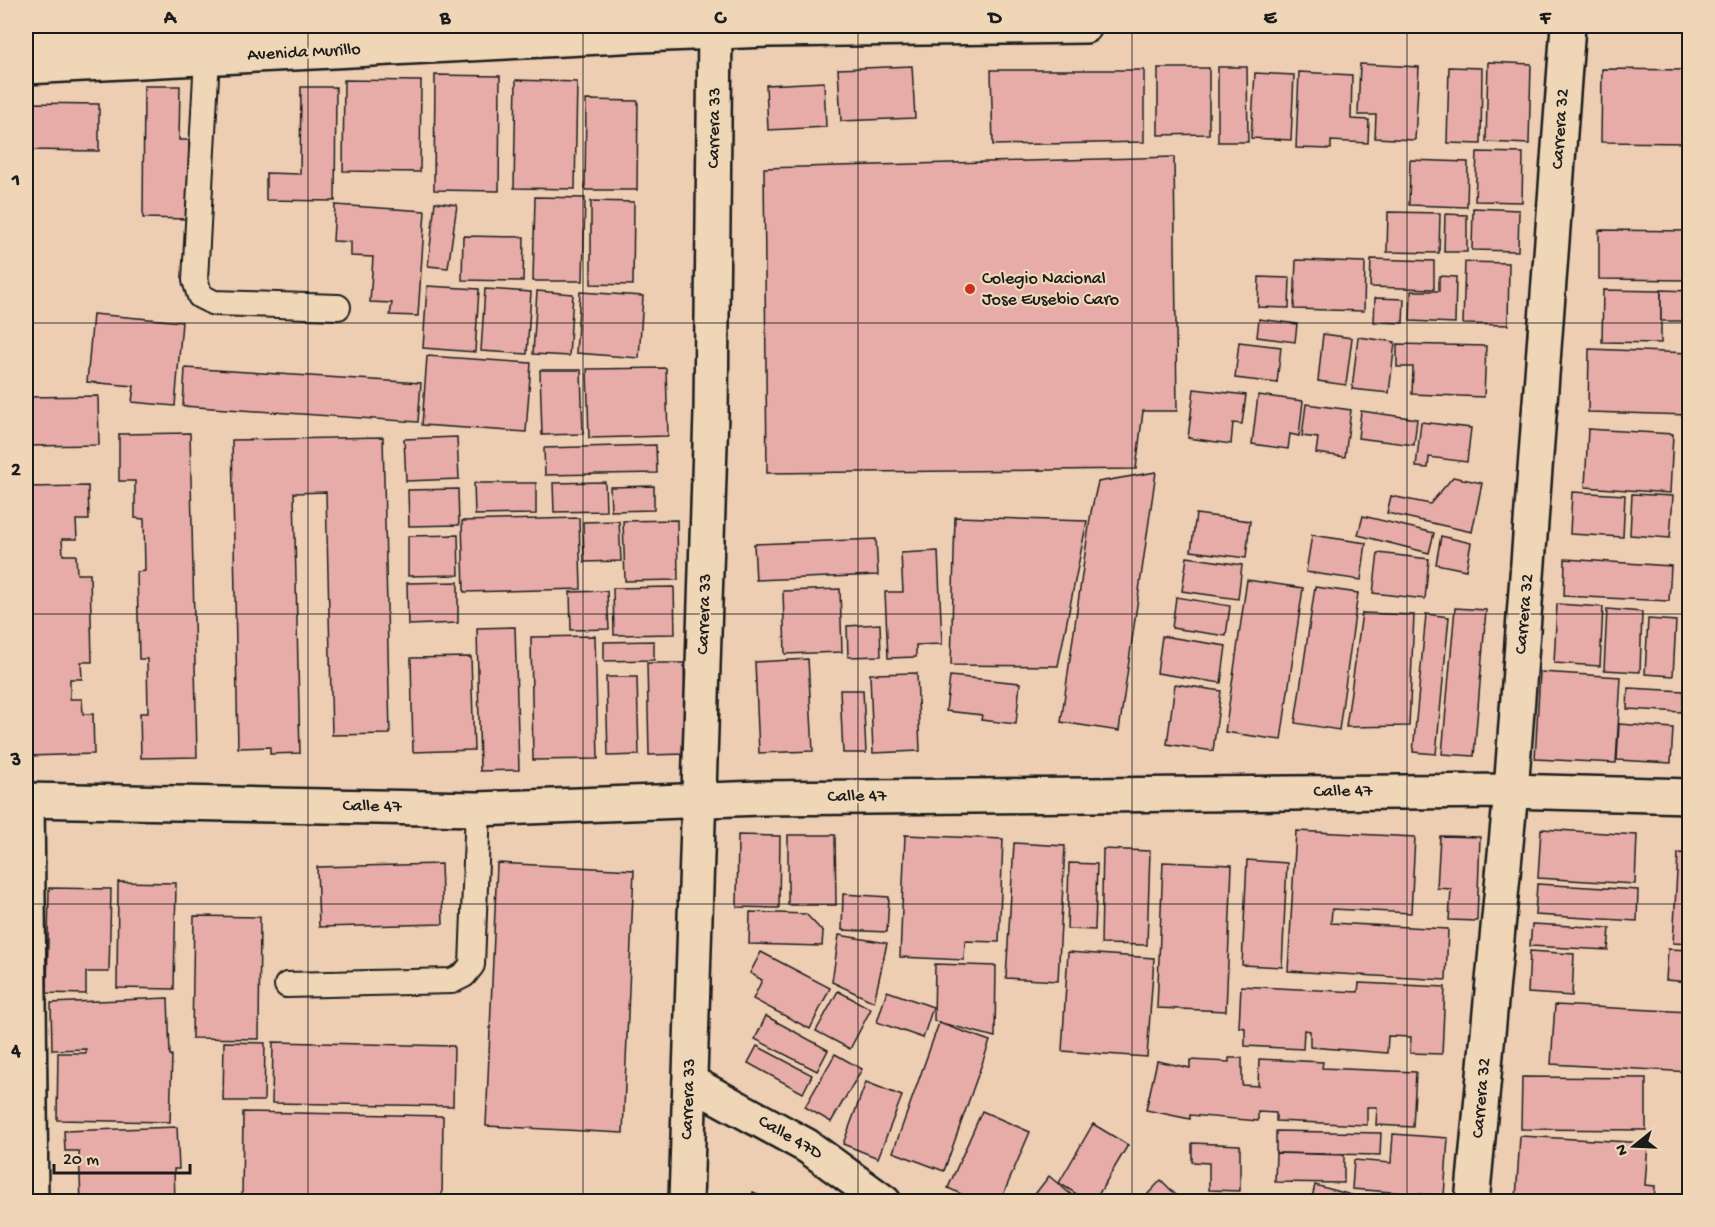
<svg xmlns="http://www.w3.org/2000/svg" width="1715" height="1227" font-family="'Gochi Hand',sans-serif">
<rect width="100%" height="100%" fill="#edceb3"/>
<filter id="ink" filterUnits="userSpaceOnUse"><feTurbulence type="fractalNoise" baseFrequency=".0167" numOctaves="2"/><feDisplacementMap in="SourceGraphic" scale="12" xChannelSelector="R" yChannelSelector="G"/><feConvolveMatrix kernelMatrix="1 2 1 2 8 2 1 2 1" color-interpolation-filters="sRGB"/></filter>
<g filter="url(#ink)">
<g fill="#e7aca8" stroke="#1c1c1c" stroke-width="1.5">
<polygon points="1488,62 1531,64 1529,144 1486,142"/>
<polygon points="1360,64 1419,67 1415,140 1375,138 1376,115 1358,115"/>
<polygon points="912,66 915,118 841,121 838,69"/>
<polygon points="1218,67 1247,67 1248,142 1218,142"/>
<polygon points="1449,67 1482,68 1481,144 1447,143"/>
<polygon points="1158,68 1209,68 1209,134 1158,135"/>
<polygon points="1602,69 1690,70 1690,143 1601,142"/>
<polygon points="991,70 1144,70 1144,142 993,145"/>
<polygon points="1299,72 1352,75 1351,119 1369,120 1368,143 1331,141 1331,149 1296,148"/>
<polygon points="1255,73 1294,75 1291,140 1251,138"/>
<polygon points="435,75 500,76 499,191 434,190"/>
<polygon points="344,80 421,81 420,172 343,171"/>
<polygon points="516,80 577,82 575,189 514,188"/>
<polygon points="824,82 826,127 768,130 766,85"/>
<polygon points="144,86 180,86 179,140 189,140 188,219 143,218"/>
<polygon points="301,87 336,87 335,201 266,200 266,173 300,174"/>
<polygon points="586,100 638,101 637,190 585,190"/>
<polygon points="26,103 99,104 99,151 26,150"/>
<polygon points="1477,152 1523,153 1522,202 1475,201"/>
<polygon points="1174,157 1177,411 1143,411 1136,469 767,473 764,168"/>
<polygon points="1410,160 1468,162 1467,207 1409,205"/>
<polygon points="535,197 585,198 583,281 533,281"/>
<polygon points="591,201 634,202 633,285 591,284"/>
<polygon points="435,202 457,205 448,268 428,266"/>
<polygon points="335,205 425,211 418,316 390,315 392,303 370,302 373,257 351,256 351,242 333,241"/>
<polygon points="1473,208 1519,210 1518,251 1472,250"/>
<polygon points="1388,212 1440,213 1439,253 1387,252"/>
<polygon points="1445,214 1467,215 1467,252 1444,252"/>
<polygon points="1599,230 1690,231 1690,280 1599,279"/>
<polygon points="463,236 524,237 523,281 462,280"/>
<polygon points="1371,259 1434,261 1434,289 1370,287"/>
<polygon points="1296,260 1365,262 1364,311 1294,309"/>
<polygon points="1465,262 1509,263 1508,325 1463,324"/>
<polygon points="1439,276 1456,277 1455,323 1410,321 1411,291 1439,291"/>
<polygon points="1259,277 1290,278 1289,308 1258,307"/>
<polygon points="427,286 479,289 475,352 423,348"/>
<polygon points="485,289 531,292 527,354 481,351"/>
<polygon points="1603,290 1661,291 1661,343 1602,342"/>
<polygon points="1661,290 1690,291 1690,321 1661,321"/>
<polygon points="537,291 573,294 569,356 533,354"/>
<polygon points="580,292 643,296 639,358 576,353"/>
<polygon points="1375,298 1404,299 1403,323 1374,322"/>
<polygon points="93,314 182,322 175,406 132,402 134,386 87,382"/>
<polygon points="1259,319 1297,324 1295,342 1257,337"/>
<polygon points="1323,334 1352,338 1346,385 1318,381"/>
<polygon points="1358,337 1395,342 1389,393 1352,389"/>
<polygon points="1239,342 1281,347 1277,383 1235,378"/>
<polygon points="1397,344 1486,346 1484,397 1412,394 1413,367 1397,367"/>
<polygon points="1589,349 1690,353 1690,415 1588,412"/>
<polygon points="427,356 531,363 526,432 422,425"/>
<polygon points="185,368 421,383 418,422 183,406"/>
<polygon points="666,368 668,436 589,438 587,369"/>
<polygon points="540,370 581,370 583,434 542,435"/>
<polygon points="1194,389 1246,395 1242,424 1233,423 1231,444 1188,438"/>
<polygon points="1258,395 1303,401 1299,436 1290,434 1288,449 1252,444"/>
<polygon points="98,396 99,445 28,446 27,397"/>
<polygon points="1306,404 1351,410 1345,457 1316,453 1318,438 1302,436"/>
<polygon points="1361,411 1417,419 1414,445 1358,438"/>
<polygon points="1421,422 1471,428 1467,462 1429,457 1428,468 1416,467"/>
<polygon points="1588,429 1673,434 1670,493 1585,487"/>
<polygon points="190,433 197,757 141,758 140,713 148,713 147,659 139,659 137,572 145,571 144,519 135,518 135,481 119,481 119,434"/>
<polygon points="383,437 390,734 332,735 326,492 294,493 300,753 270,754 270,747 238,748 232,440"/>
<polygon points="457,437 459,479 406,481 404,439"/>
<polygon points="656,445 657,473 545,475 544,448"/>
<polygon points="1156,472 1119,731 1061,722 1091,512 1098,482"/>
<polygon points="1453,477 1482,483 1472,532 1387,513 1391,496 1430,504"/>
<polygon points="605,482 606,511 554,512 553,483"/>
<polygon points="474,483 536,483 536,514 475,515"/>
<polygon points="88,486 89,520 76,520 77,539 62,539 63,555 76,555 77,574 90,574 92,662 81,662 82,679 70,679 70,699 82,699 83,714 93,714 94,754 29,756 26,487"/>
<polygon points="654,486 654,510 611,511 610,487"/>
<polygon points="458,489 459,525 409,526 408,490"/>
<polygon points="1572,492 1625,495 1623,537 1570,534"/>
<polygon points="1632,494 1673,496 1670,538 1630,535"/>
<polygon points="1196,514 1250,521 1246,558 1191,551"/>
<polygon points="1363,516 1434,533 1429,553 1358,535"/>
<polygon points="955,517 1087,521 1058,666 951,665"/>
<polygon points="579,518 581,589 464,592 462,521"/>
<polygon points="677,520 678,580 625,581 623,521"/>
<polygon points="619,521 621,561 584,562 583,522"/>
<polygon points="458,535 459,575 408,576 408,536"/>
<polygon points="1312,535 1366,543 1361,580 1306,572"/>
<polygon points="1441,536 1471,543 1466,570 1436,564"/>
<polygon points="876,539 878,575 756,580 754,544"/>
<polygon points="938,551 942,644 916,645 916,657 888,658 885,592 903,592 901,553"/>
<polygon points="1378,553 1429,559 1425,599 1373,593"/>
<polygon points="1187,557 1242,565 1238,599 1182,591"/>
<polygon points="1565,559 1671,566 1669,601 1564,596"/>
<polygon points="1247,580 1303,588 1281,740 1225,732"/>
<polygon points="458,582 458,623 408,625 407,583"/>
<polygon points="674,587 675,634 614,635 613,588"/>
<polygon points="1315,587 1358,593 1339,730 1295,723"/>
<polygon points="840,589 842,652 785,654 783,591"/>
<polygon points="607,591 609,629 571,630 570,592"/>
<polygon points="1176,597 1230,606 1226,636 1172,628"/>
<polygon points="1557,604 1603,607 1600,666 1554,663"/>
<polygon points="1455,608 1486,610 1474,756 1442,754"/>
<polygon points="1607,609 1642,612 1640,672 1604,670"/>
<polygon points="1362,613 1414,615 1409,726 1346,727"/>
<polygon points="1426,614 1449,617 1436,754 1413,752"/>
<polygon points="1648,619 1676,621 1673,676 1645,674"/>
<polygon points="880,624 881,656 848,657 847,626"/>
<polygon points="1690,626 1690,676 1687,676"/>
<polygon points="515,627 519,770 480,771 477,628"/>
<polygon points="595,636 598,759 533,760 531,637"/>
<polygon points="1162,636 1226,646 1221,683 1157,673"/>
<polygon points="654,641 654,660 604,661 604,642"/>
<polygon points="471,657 474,750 413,752 411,658"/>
<polygon points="808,659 813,751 759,753 755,662"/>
<polygon points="647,663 684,663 687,754 649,755"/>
<polygon points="1540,672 1621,677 1616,763 1535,759"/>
<polygon points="917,673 920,751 873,753 870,674"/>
<polygon points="950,676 1020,683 1016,724 981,720 982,715 946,711"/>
<polygon points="606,677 637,677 639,755 608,756"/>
<polygon points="1175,684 1221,691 1213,751 1167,744"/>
<polygon points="1628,688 1684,691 1682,712 1627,709"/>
<polygon points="840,690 863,690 866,753 843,753"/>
<polygon points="1619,724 1673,728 1671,763 1617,760"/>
<polygon points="1541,829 1637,835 1635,884 1538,878"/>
<polygon points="1296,831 1415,837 1411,913 1332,909 1331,923 1448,929 1446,980 1288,971"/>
<polygon points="738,835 780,836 779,908 737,907"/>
<polygon points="788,835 835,835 836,905 788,905"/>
<polygon points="905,835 1003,839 999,942 965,941 964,960 900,957"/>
<polygon points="1440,836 1480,837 1477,921 1449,920 1451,889 1437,888"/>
<polygon points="1014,843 1065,846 1058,981 1006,978"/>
<polygon points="1103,849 1150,851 1147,945 1101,944"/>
<polygon points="1678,853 1690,854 1690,944 1673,943"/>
<polygon points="1247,860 1287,863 1282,967 1242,965"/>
<polygon points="1163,862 1232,865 1226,1011 1157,1008"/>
<polygon points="497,863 634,870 623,1133 486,1126"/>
<polygon points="1069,863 1097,864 1095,930 1067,929"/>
<polygon points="441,864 443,924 319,927 317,867"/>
<polygon points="118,882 176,883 174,989 117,988"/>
<polygon points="1537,884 1638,890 1637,921 1535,915"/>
<polygon points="49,888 111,889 109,972 86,972 86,994 47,993"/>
<polygon points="843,894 889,897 887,932 842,930"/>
<polygon points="750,912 806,914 823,932 822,946 749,944"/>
<polygon points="194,916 260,917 259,1039 192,1038"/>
<polygon points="1532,924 1610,928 1608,950 1530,946"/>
<polygon points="839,935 887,943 874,1002 832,982"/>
<polygon points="1668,949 1690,950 1690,982 1666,980"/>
<polygon points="1530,951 1574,954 1572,996 1528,993"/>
<polygon points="761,952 830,988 810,1029 753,999 762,980 750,973"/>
<polygon points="1068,952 1154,958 1147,1057 1062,1051"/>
<polygon points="935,964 996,966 995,1037 934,1021"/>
<polygon points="1359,983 1445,987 1442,1054 1410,1053 1411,1037 1388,1036 1387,1053 1310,1047 1310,1031 1304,1030 1303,1049 1245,1046 1245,1028 1239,1027 1241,986 1358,992"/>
<polygon points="838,991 871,1009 850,1049 816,1031"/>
<polygon points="887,991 933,1007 923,1038 877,1022"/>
<polygon points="168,998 170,1055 172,1055 170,1122 57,1120 58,1053 86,1053 86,1049 52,1050 51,1003"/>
<polygon points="1555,1005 1690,1012 1690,1072 1551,1064"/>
<polygon points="766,1016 828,1050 817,1071 755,1039"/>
<polygon points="939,1023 990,1041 944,1171 893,1152"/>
<polygon points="224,1042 265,1043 264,1101 223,1101"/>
<polygon points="273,1042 454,1046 453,1106 272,1103"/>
<polygon points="757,1046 812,1075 803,1093 748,1063"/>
<polygon points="835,1054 862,1069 831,1122 805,1107"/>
<polygon points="1229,1058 1242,1058 1242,1085 1258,1086 1259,1059 1323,1062 1322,1068 1416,1072 1413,1127 1376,1125 1377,1107 1367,1107 1367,1125 1276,1121 1276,1113 1258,1112 1258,1121 1190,1115 1190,1119 1146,1110 1157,1061 1190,1068 1190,1060 1229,1062"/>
<polygon points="1522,1077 1646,1078 1646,1130 1521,1129"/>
<polygon points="866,1082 902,1096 878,1158 843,1144"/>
<polygon points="982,1111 1030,1132 1000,1202 978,1202 948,1188"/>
<polygon points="243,1112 443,1116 442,1202 242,1202"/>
<polygon points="1093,1124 1128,1145 1094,1202 1089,1202 1059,1183"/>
<polygon points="177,1127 179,1169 174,1169 175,1202 81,1202 79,1151 65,1151 64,1131"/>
<polygon points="1276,1131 1381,1133 1380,1155 1276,1153"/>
<polygon points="1393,1134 1448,1138 1444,1196 1352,1189 1354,1160 1391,1163"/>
<polygon points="1520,1136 1648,1143 1645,1185 1655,1186 1654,1202 1516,1199"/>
<polygon points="1192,1143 1240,1145 1240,1191 1209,1190 1209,1163 1192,1162"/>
<polygon points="1276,1153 1344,1155 1344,1183 1275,1182"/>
<polygon points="1049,1176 1080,1202 1029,1202"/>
<polygon points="1161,1180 1183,1202 1152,1202 1146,1196"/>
<polygon points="1315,1185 1377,1202 1311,1202"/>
<polygon points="753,1192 775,1202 751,1202"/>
<polygon points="1135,1195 1141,1202 1129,1202"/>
<polygon points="1263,1196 1288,1202 1262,1202"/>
</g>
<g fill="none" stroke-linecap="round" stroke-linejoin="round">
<g stroke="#1c1c1c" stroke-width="28">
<g id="lane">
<polyline points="26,41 398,26"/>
<polyline points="207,57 195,280 200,296 214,303 338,307"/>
<polyline points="287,985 452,981 464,975 472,965 478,809"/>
</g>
</g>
<g stroke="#1c1c1c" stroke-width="38">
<g id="street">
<polyline points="26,800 478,809 760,798 1511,791 1690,796"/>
<polyline points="27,800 31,1202"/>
<polyline points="690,1082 807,1146 884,1202"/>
<polyline points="1472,1202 1511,791 1568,26"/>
</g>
</g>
<g stroke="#1c1c1c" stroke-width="38">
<polyline id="secondary" points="686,1202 711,413 715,26"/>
</g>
<g stroke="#1c1c1c" stroke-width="38">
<polyline id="primary" points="26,67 640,35 768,30 1085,26"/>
</g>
<use href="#lane" stroke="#eed6b6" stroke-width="24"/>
<use href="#street" stroke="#eed6b6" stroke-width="33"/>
<use href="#secondary" stroke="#eed6b6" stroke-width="33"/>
<use href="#primary" stroke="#eed6b6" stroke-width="33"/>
</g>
</g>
<path fill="none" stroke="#1c1c1c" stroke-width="1.5" stroke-opacity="0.55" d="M 308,26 L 308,1202M 583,26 L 583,1202M 858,26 L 858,1202M 1132,26 L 1132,1202M 1407,26 L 1407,1202M 26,323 L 1690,323M 26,614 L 1690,614M 26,904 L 1690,904"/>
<circle fill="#c8321e" stroke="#eed6b6" stroke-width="2" cx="970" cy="289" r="6"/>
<g text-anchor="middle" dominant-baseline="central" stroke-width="4.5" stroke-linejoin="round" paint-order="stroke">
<g font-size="18" fill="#1c1c1c" stroke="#eed6b6">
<text transform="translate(304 53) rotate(-3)">Avenida Murillo</text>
<text transform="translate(715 128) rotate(-89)">Carrera 33</text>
<text transform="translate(1561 129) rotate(-86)">Carrera 32</text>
<text transform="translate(705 614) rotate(-88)">Carrera 33</text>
<text transform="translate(1525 614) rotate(-85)">Carrera 32</text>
<text transform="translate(1343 792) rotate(-1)">Calle 47</text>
<text transform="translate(857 797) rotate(-1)">Calle 47</text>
<text transform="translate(372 807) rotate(1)">Calle 47</text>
<text transform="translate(1482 1098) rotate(-85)">Carrera 32</text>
<text transform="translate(689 1099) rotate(-88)">Carrera 33</text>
<text transform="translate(790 1138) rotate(30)">Calle 47D</text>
</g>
<g font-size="18" fill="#1c1c1c" stroke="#eed6b6" text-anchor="start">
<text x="982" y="279">Colegio Nacional<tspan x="982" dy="21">Jose Eusebio Caro</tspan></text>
</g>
</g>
<rect width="1715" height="1227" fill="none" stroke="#eed6b6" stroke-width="66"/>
<g transform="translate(1634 1146) rotate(252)" stroke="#eed6b6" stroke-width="4.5" paint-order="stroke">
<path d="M0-4.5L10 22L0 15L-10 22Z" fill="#1c1c1c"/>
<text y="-9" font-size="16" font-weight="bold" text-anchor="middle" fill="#1c1c1c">N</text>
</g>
<path d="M54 1164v9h136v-9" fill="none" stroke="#1c1c1c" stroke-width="3"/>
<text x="63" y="1164" font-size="18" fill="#1c1c1c" stroke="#eed6b6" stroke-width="4.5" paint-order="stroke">20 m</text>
<rect x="33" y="33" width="1649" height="1161" fill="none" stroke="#1c1c1c" stroke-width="2"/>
<g font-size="20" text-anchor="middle" font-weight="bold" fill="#1c1c1c">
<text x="170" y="23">A</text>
<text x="445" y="23">B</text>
<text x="720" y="23">C</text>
<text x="995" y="23">D</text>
<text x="1270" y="23">E</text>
<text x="1545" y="23">F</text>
<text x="16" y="185">1</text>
<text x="16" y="475">2</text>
<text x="16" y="765">3</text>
<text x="16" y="1056">4</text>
</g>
</svg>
